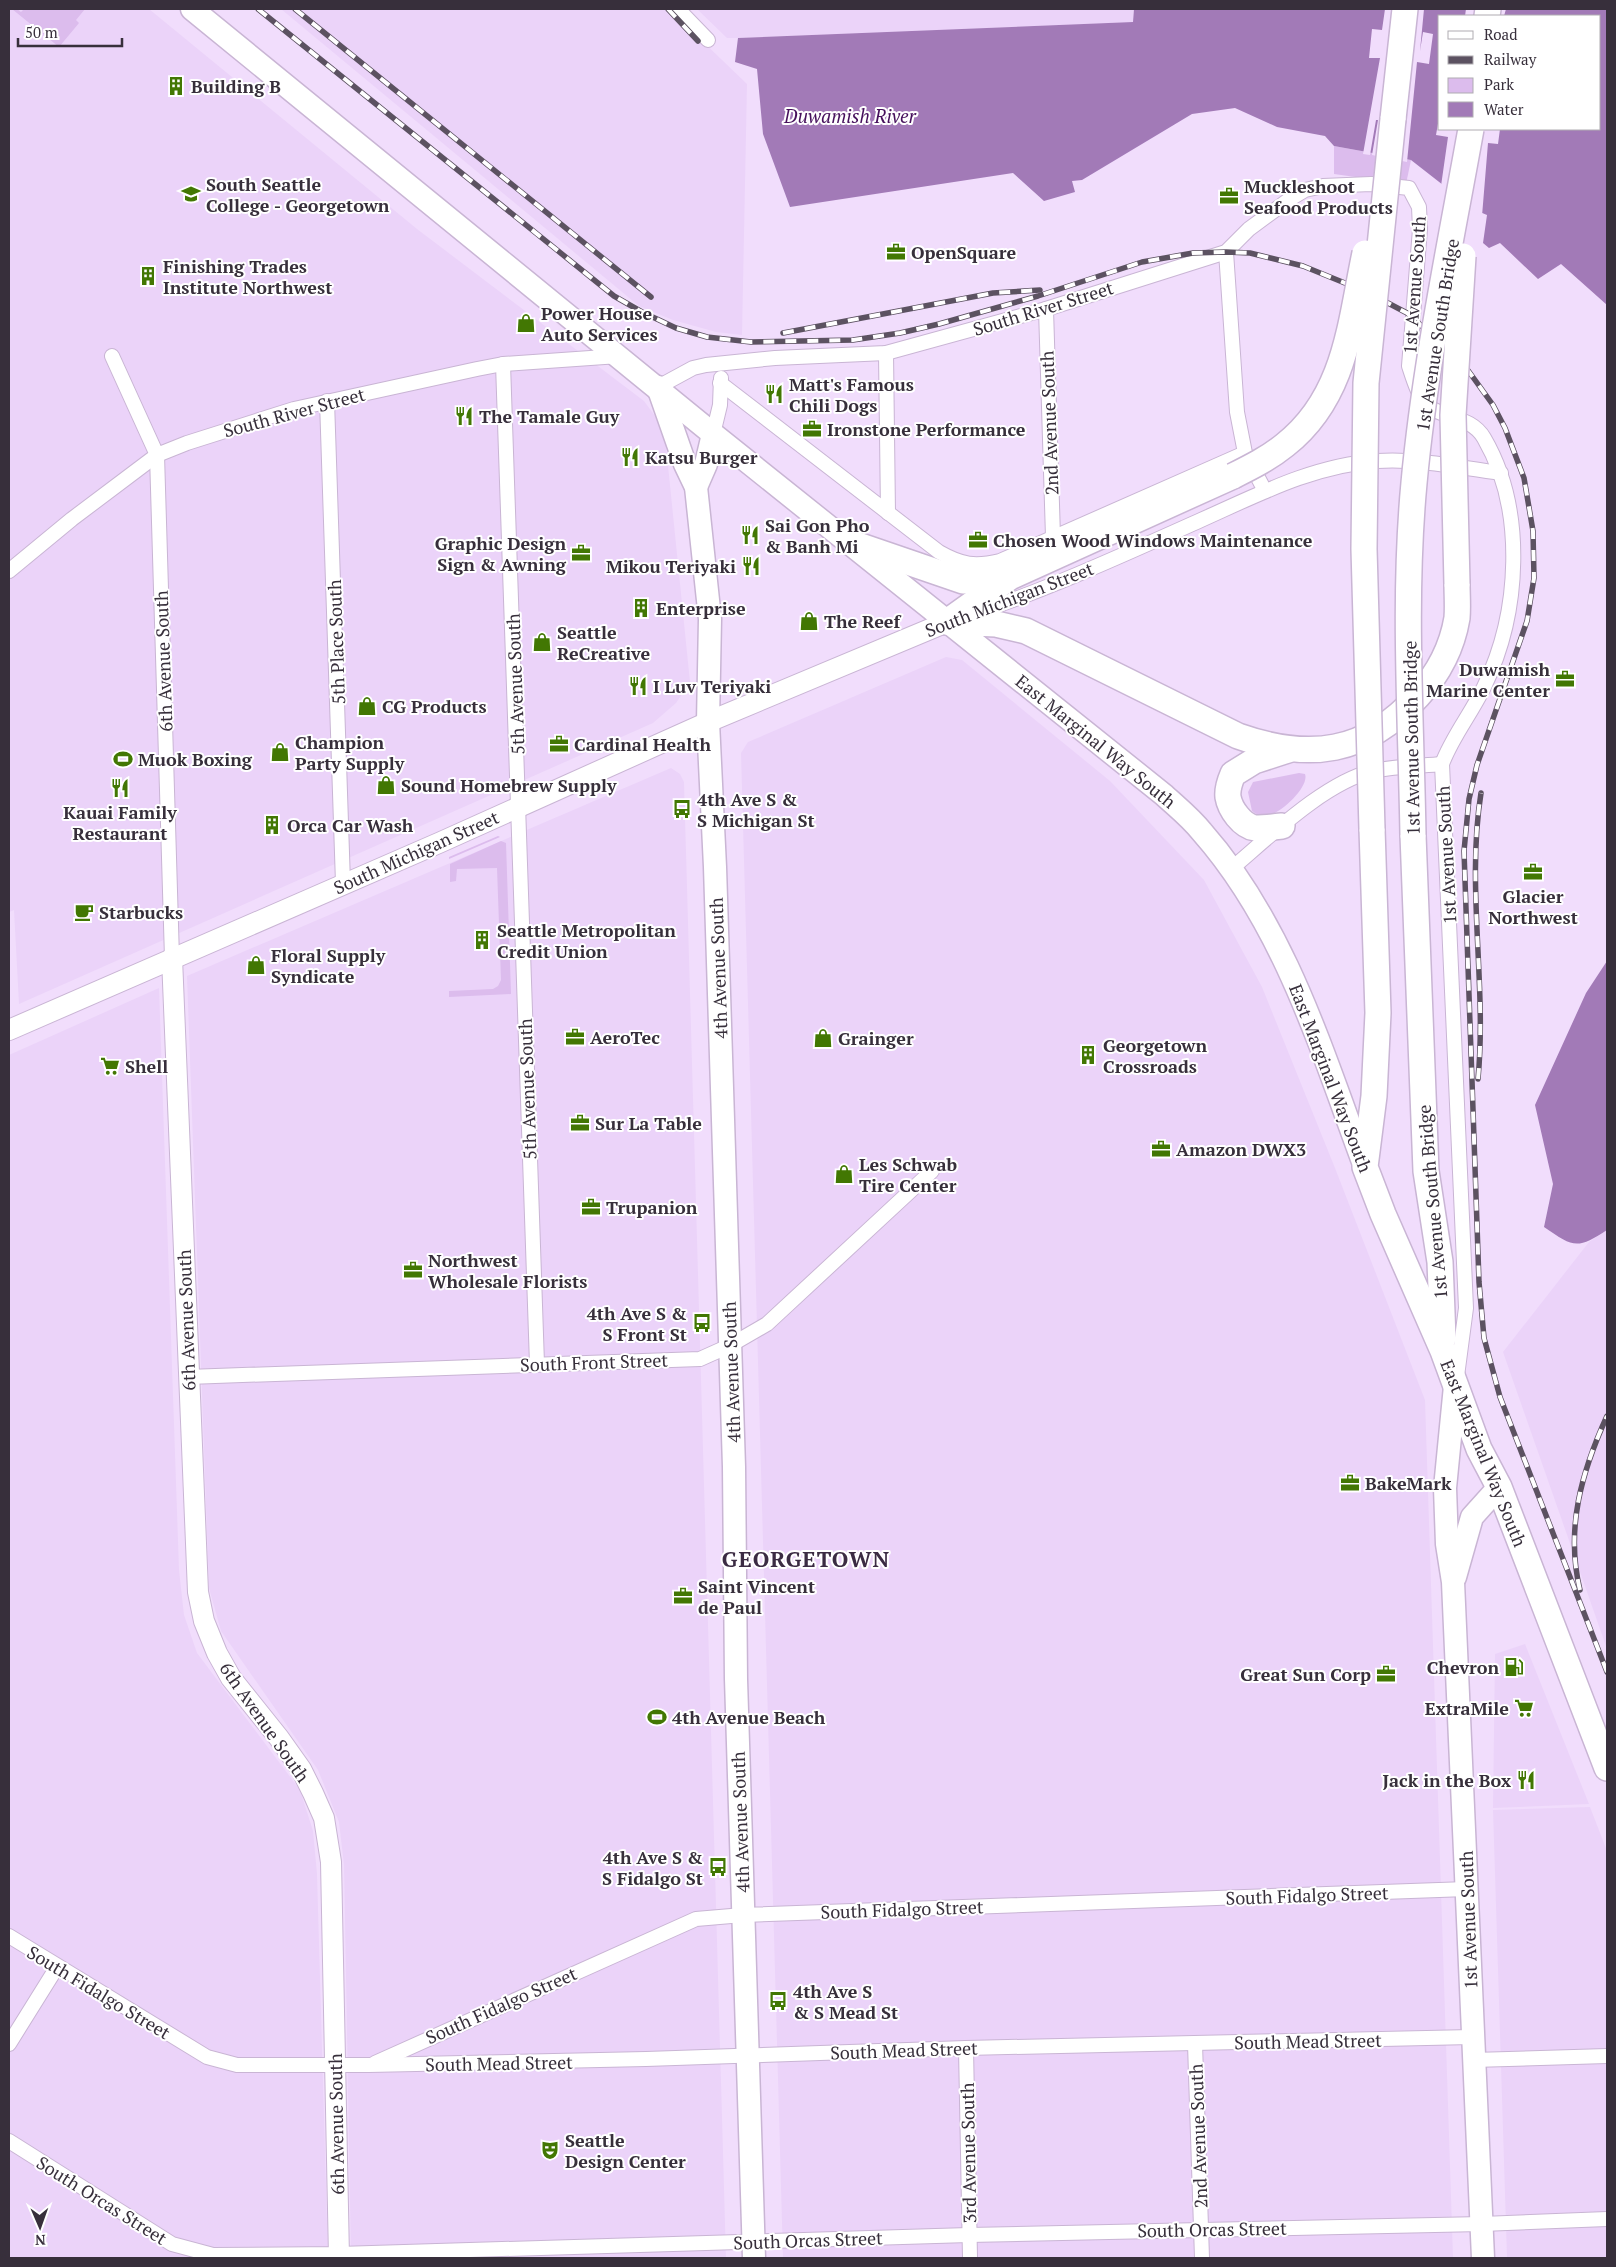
<svg xmlns="http://www.w3.org/2000/svg" width="1616" height="2267" font-family="'PT Serif',serif">
<rect width="100%" height="100%" fill="#f1ddfc"/>
<g fill="#ebd3f9">
<polygon points="9,9 149,9 417,229 644,401 655,416 665,436 690,682 676,703 653,723 19,1004 14,910 9,912"/>
<polygon points="281,9 669,9 747,84 742,335 716,332 673,320 639,306"/>
<polygon points="697,9 1134,9 1133,22 738,38 727,38"/>
<polygon points="946,657 962,660 1110,781 1204,880 1262,987 1335,1168 1425,1400 1453,2258 783,2258 741,753 748,742"/>
<polygon points="671,768 680,774 684,782 726,2258 351,2258 344,1865 339,1822 318,1770 221,1631 209,1588 187,976"/>
<polygon points="159,988 179,1570 184,1615 197,1653 300,1790 313,1831 317,1874 328,2258 9,2258 9,1055"/>
<polygon points="1607,1230 1607,1649 1503,1352 1589,1242"/>
<polygon points="1525,1644 1589,1804 1493,1808 1495,1654"/>
<polygon points="1590,1807 1607,1851 1607,2258 1507,2258 1493,1810"/>
</g>
<g fill="#dcbced">
<polygon points="12,9 17,9 21,12 24,9 85,9 76,20 79,23 59,47"/>
<polygon points="1334,146 1411,160 1406,184 1334,174"/>
<path d="M 1299,773 L 1305,774 C 1310,787 1277,818 1263,816 C 1259,816 1255,813 1252,811 L 1248,792 L 1253,782 Z"/>
<polygon points="498,836 500,837 449,859 449,857"/>
<polygon points="501,841 506,843 511,994 449,997 449,991 493,989 498,986 501,980 497,868 457,869 456,881 450,882 450,864"/>
</g>
<g fill="#a27ab7" fill-rule="evenodd">
<path d="M 1134,9 L 1607,9 L 1607,305 L 1561,264 L 1538,279 L 1500,243 L 1489,248 L 1483,243 L 1487,215 L 1475,210 L 1411,160 L 1334,146 L 1325,136 L 1277,127 L 1235,108 L 1192,114 L 1082,180 L 1072,181 L 1075,192 L 1044,201 L 1013,173 L 790,207 L 763,134 L 757,69 L 735,62 L 738,38 L 1133,22 ZM 1440,16 L 1600,16 L 1600,129 L 1440,129 Z"/>
<path d="M 1607,961 L 1607,1230 C 1577,1250 1573,1247 1544,1227 L 1553,1184 L 1535,1105 L 1586,993 Z"/>
</g>
<g fill="#f1ddfc">
<polygon points="1385,9 1424,9 1420,51 1423,32 1433,34 1429,64 1417,62 1407,162 1372,155 1378,120 1376,120 1370,155 1363,154 1380,58 1369,58 1372,29 1382,30"/>
<polygon points="1466,9 1506,9 1504,16 1465,16"/>
<polygon points="1440,112 1440,129 1500,129 1498,144 1488,143 1482,216 1473,212 1441,186 1448,137 1436,135"/>
</g>
<g fill="none" stroke-linecap="round" stroke-linejoin="round">
<g stroke="#c9b5d4" stroke-width="16">
<g id="street">
<polyline points="678,9 708,40"/>
<polyline points="1226,252 1237,412 1245,453 1265,491"/>
<polyline points="1046,309 1053,537"/>
<polyline points="886,353 888,513"/>
<polyline points="112,356 157,455 172,958"/>
<polyline points="503,364 537,1364"/>
<path d="M 720,383 L 939,552 C 962,565 975,567 1000,561 L 1245,453"/>
<path d="M 658,387 L 693,368 L 706,365 L 775,358 L 886,353 L 1046,309 L 1226,252 L 1249,229 L 1290,199 L 1305,190 L 1323,186 L 1371,184 L 1409,188 L 1419,207 L 1420,229 L 1409,366 C 1413,378 1419,399 1429,407 C 1447,419 1472,417 1484,438 C 1526,510 1520,613 1484,687 C 1471,714 1452,737 1442,764 L 1466,1308 L 1457,1376"/>
<polyline points="327,401 343,883"/>
<polyline points="713,434 720,405 721,378"/>
<polyline points="9,571 72,519 157,455 187,443 294,409 477,369 503,364 619,356"/>
<path d="M 970,615 C 1049,589 1125,554 1201,520 C 1257,495 1314,465 1377,461 C 1418,458 1460,468 1501,473"/>
<path d="M 1231,869 C 1269,837 1325,782 1373,771 C 1395,766 1419,766 1442,764"/>
<polyline points="188,1377 700,1359 729,1346 767,1324 932,1171"/>
<polyline points="9,1936 207,2057 237,2065 369,2065 646,2059 966,2048 1472,2037"/>
<polyline points="9,2044 57,1967"/>
<polyline points="1195,2044 1202,2258"/>
<polyline points="966,2048 970,2258"/>
<polyline points="1473,2060 1607,2056"/>
<polyline points="375,2063 696,1919 743,1915 1467,1889"/>
<polyline points="9,2141 172,2244 213,2255 339,2254 969,2235 1482,2224 1607,2219"/>
</g>
</g>
<g stroke="#c9b5d4" stroke-width="22">
<g id="secondary">
<polyline points="172,958 198,1592 204,1621 217,1653 231,1678 279,1738 301,1769 313,1793 324,1818 331,1862 339,2258"/>
<polyline points="9,1030 441,842 708,722 947,622"/>
</g>
</g>
<g stroke="#c9b5d4" stroke-width="25">
<g id="primary">
<path d="M 192,9 L 713,434 L 1164,795 C 1177,807 1191,818 1202,832 C 1285,926 1322,1052 1365,1167"/>
<polyline points="658,387 685,464 696,487 710,619 708,722 715,867 734,1467 736,1679 754,2258"/>
<polyline points="696,487 706,464 713,434"/>
<polyline points="1455,1386 1445,1488 1447,1544 1453,1582 1483,2258"/>
<polyline points="1455,1577 1472,1517 1499,1487"/>
</g>
</g>
<g stroke="#c9b5d4" stroke-width="28">
<g id="highway">
<polyline points="1487,16 1488,9"/>
<polyline points="1393,119 1405,9"/>
<polyline points="852,543 963,581 1007,577"/>
<path d="M 947,622 L 996,624 L 1026,631 L 1238,736 C 1309,761 1366,754 1418,696 C 1438,674 1452,648 1457,618 C 1458,607 1457,595 1457,584"/>
<polyline points="947,622 1010,577 1233,476"/>
<path d="M 1282,826 C 1273,827 1264,828 1255,828 C 1242,826 1230,809 1228,797 C 1227,789 1230,781 1233,774 L 1254,761 L 1288,750"/>
<polyline points="1372,829 1378,1013 1374,1096 1365,1167 1383,1214 1443,1351 1479,1449 1499,1487 1607,1768"/>
<polyline points="1413,835 1426,1171 1440,1262 1443,1338"/>
</g>
</g>
<use href="#street" stroke="#fff" stroke-width="14"/>
<use href="#secondary" stroke="#fff" stroke-width="20"/>
<use href="#primary" stroke="#fff" stroke-width="22"/>
<use href="#highway" stroke="#fff" stroke-width="25"/>
<g stroke="#5c5261" stroke-width="5.5">
<g id="rail">
<polyline points="258,9 614,296 642,312 676,328 707,337 751,342 853,340 900,333 939,324 1038,296 1142,262 1193,253 1226,252 1250,253 1303,266 1367,292 1407,313 1462,362 1493,405 1505,428 1524,478 1533,531 1534,578 1527,621 1477,765 1469,799 1464,851 1479,1282 1484,1338 1500,1397 1607,1672"/>
<polyline points="295,9 651,297"/>
<polyline points="668,9 698,41"/>
<polyline points="783,333 993,293 1040,290"/>
<path d="M 1478,1079 C 1487,984 1466,887 1481,793"/>
<path d="M 1580,1590 C 1565,1528 1582,1471 1607,1416"/>
</g>
</g>
<use href="#rail" stroke="#fff" stroke-width="4" stroke-dasharray="11" stroke-linecap="butt"/>
<g stroke="#c9b5d4" stroke-width="28" stroke-linecap="butt">
<g id="highway-bridge">
<path d="M 1233,476 C 1251,467 1269,458 1285,445 C 1346,397 1350,324 1365,253"/>
<polyline points="1457,584 1453,415 1463,256"/>
<polyline points="1372,829 1364,549 1366,383 1393,119"/>
<path d="M 1413,835 C 1411,718 1403,600 1414,483 C 1425,364 1450,246 1471,129"/>
</g>
</g>
<use href="#highway-bridge" stroke="#fff" stroke-width="25"/>
</g>
<defs>
<g id="building-bare" transform="scale(1.5)"><path d="M-4-6H4V6H1V3H-1V6H-4ZM-2.5-4.3h1.7v1.8h-1.7ZM.8-4.3h1.7v1.8H.8ZM-2.5-1h1.7V.8h-1.7ZM.8-1h1.7V.8H.8Z" fill="#427703" stroke="#fff" stroke-width="2.5" paint-order="stroke"/></g>
<g id="university-bare" transform="scale(1.5)"><path d="M0-5L7-2L0 1L-7-2ZM-4 1L0 2.5L4 1V4Q0 6-4 4Z" fill="#427703" stroke="#fff" stroke-width="2.5" paint-order="stroke"/></g>
<g id="office-bare" transform="scale(1.5)"><path d="M-6-3h4V-5.5h4V-3h4V5H-6ZM-1-4.5V-3h2v-1.5ZM-6 0V1H6V0Z" fill="#427703" stroke="#fff" stroke-width="2.5" paint-order="stroke"/></g>
<g id="shop-bare" transform="scale(1.5)"><path d="M-5-2.5h2.3a2.7 3.5 0 0 1 5.4 0H5L5.5 6h-11ZM-1.5-2.5h3a1.5 2.3 0 0 0-3 0Z" fill="#427703" stroke="#fff" stroke-width="2.5" paint-order="stroke"/></g>
<g id="restaurant-bare" transform="scale(1.5)"><path d="M-5-6h1v4h1v-4h1v4h1v-4h1v5L-1.5 .5V6h-2V.5L-5-1ZM5-6V6H3V1.5H1.5Q1.5-4 5-6Z" fill="#427703" stroke="#fff" stroke-width="2.5" paint-order="stroke"/></g>
<g id="stadium-bare" transform="scale(1.5)"><path d="M0-5a6.5 5 0 1 0 0 10a6.5 5 0 1 0 0-10ZM-3.5-1.8h7v3.6h-7Z" fill="#427703" stroke="#fff" stroke-width="2.5" paint-order="stroke"/></g>
<g id="bus-bare" transform="scale(1.5)"><path d="M-5-6H5V4H4V6H2V4H-2V6H-4V4H-5ZM-3.5-4V0h7V-4ZM-3.5 1.2v1.5H-2V1.2ZM2 1.2v1.5H3.5V1.2Z" fill="#427703" stroke="#fff" stroke-width="2.5" paint-order="stroke"/></g>
<g id="cafe-bare" transform="scale(1.5)"><path d="M-5.5-4.5H6V0H3Q3 3.5 0 3.5H-2.5Q-5.5 3.5-5.5 0ZM3-3.2v2h1.7v-2ZM-6 4.5H4V6H-6Z" fill="#427703" stroke="#fff" stroke-width="2.5" paint-order="stroke"/></g>
<g id="supermarket-bare" transform="scale(1.5)"><path d="M-6-5.5h2.5l.6 2H6L4.5 2H-2.5L-4.4-4H-6ZM-1.5 3.2a1.3 1.3 0 1 0 .1 0ZM3 3.2a1.3 1.3 0 1 0 .1 0Z" fill="#427703" stroke="#fff" stroke-width="2.5" paint-order="stroke"/></g>
<g id="fuel-bare" transform="scale(1.5)"><path d="M-5.5-6h7V0h2V4h1.3V-2.5L3-4.5l.8-.8L6-3V5H2.5V1h-1V6h-7ZM-4.2-4.7v3.2H.2V-4.7Z" fill="#427703" stroke="#fff" stroke-width="2.5" paint-order="stroke"/></g>
<g id="theatre-bare" transform="scale(1.5)"><path d="M-5-5.5Q0-4 5-5.5V0Q5 5 0 6Q-5 5-5 0ZM-3.3-2.5H-1v1.5H-3.3ZM1-2.5H3.3v1.5H1ZM-2.8 1Q0 5.5 2.8 1Z" fill="#427703" stroke="#fff" stroke-width="2.5" paint-order="stroke"/></g>
</defs>
<g fill-rule="evenodd">
<use href="#building-bare" x="176" y="86"/>
<use href="#university-bare" x="191" y="194"/>
<use href="#office-bare" x="1229" y="196"/>
<use href="#office-bare" x="896" y="252"/>
<use href="#building-bare" x="148" y="276"/>
<use href="#shop-bare" x="526" y="323"/>
<use href="#restaurant-bare" x="774" y="394"/>
<use href="#restaurant-bare" x="464" y="416"/>
<use href="#office-bare" x="812" y="429"/>
<use href="#restaurant-bare" x="630" y="457"/>
<use href="#restaurant-bare" x="750" y="535"/>
<use href="#office-bare" x="978" y="540"/>
<use href="#office-bare" x="581" y="553"/>
<use href="#restaurant-bare" x="751" y="566"/>
<use href="#building-bare" x="641" y="608"/>
<use href="#shop-bare" x="809" y="621"/>
<use href="#shop-bare" x="542" y="642"/>
<use href="#office-bare" x="1565" y="679"/>
<use href="#restaurant-bare" x="638" y="686"/>
<use href="#shop-bare" x="367" y="706"/>
<use href="#office-bare" x="559" y="744"/>
<use href="#shop-bare" x="280" y="752"/>
<use href="#stadium-bare" x="123" y="759"/>
<use href="#shop-bare" x="386" y="785"/>
<use href="#restaurant-bare" x="120" y="788"/>
<use href="#bus-bare" x="682" y="809"/>
<use href="#building-bare" x="272" y="825"/>
<use href="#office-bare" x="1533" y="872"/>
<use href="#cafe-bare" x="84" y="912"/>
<use href="#building-bare" x="482" y="940"/>
<use href="#shop-bare" x="256" y="965"/>
<use href="#office-bare" x="575" y="1037"/>
<use href="#shop-bare" x="823" y="1038"/>
<use href="#building-bare" x="1088" y="1055"/>
<use href="#supermarket-bare" x="110" y="1066"/>
<use href="#office-bare" x="580" y="1123"/>
<use href="#office-bare" x="1161" y="1149"/>
<use href="#shop-bare" x="844" y="1174"/>
<use href="#office-bare" x="591" y="1207"/>
<use href="#office-bare" x="413" y="1270"/>
<use href="#bus-bare" x="702" y="1323"/>
<use href="#office-bare" x="1350" y="1483"/>
<use href="#office-bare" x="683" y="1596"/>
<use href="#fuel-bare" x="1514" y="1667"/>
<use href="#office-bare" x="1386" y="1674"/>
<use href="#supermarket-bare" x="1524" y="1708"/>
<use href="#stadium-bare" x="657" y="1717"/>
<use href="#restaurant-bare" x="1526" y="1780"/>
<use href="#bus-bare" x="718" y="1867"/>
<use href="#bus-bare" x="778" y="2001"/>
<use href="#theatre-bare" x="550" y="2150"/>
</g>
<g text-anchor="middle" dominant-baseline="central" stroke-width="4" stroke-linejoin="round" paint-order="stroke">
<g font-size="18" font-weight="bold" fill="#372f3b" stroke="#fff" text-anchor="start">
<text x="191" y="86">Building B</text>
<text x="206" y="184">South Seattle<tspan x="206" dy="21">College - Georgetown</tspan></text>
<text x="1244" y="186">Muckleshoot<tspan x="1244" dy="21">Seafood Products</tspan></text>
<text x="911" y="252">OpenSquare</text>
<text x="163" y="266">Finishing Trades<tspan x="163" dy="21">Institute Northwest</tspan></text>
<text x="541" y="313">Power House<tspan x="541" dy="21">Auto Services</tspan></text>
<text x="789" y="384">Matt's Famous<tspan x="789" dy="21">Chili Dogs</tspan></text>
<text x="479" y="416">The Tamale Guy</text>
<text x="827" y="429">Ironstone Performance</text>
<text x="645" y="457">Katsu Burger</text>
<text x="765" y="525">Sai Gon Pho<tspan x="765" dy="21">&amp; Banh Mi</tspan></text>
<text x="993" y="540">Chosen Wood Windows Maintenance</text>
<text x="566" y="543" text-anchor="end">Graphic Design<tspan x="566" dy="21">Sign &amp; Awning</tspan></text>
<text x="736" y="566" text-anchor="end">Mikou Teriyaki</text>
<text x="656" y="608">Enterprise</text>
<text x="824" y="621">The Reef</text>
<text x="557" y="632">Seattle<tspan x="557" dy="21">ReCreative</tspan></text>
<text x="1550" y="669" text-anchor="end">Duwamish<tspan x="1550" dy="21">Marine Center</tspan></text>
<text x="653" y="686">I Luv Teriyaki</text>
<text x="382" y="706">CG Products</text>
<text x="295" y="742">Champion<tspan x="295" dy="21">Party Supply</tspan></text>
<text x="574" y="744">Cardinal Health</text>
<text x="138" y="759">Muok Boxing</text>
<text x="401" y="785">Sound Homebrew Supply</text>
<text x="697" y="799">4th Ave S &amp;<tspan x="697" dy="21">S Michigan St</tspan></text>
<text x="120" y="812" text-anchor="middle">Kauai Family<tspan x="120" dy="21">Restaurant</tspan></text>
<text x="287" y="825">Orca Car Wash</text>
<text x="1533" y="896" text-anchor="middle">Glacier<tspan x="1533" dy="21">Northwest</tspan></text>
<text x="99" y="912">Starbucks</text>
<text x="497" y="930">Seattle Metropolitan<tspan x="497" dy="21">Credit Union</tspan></text>
<text x="271" y="955">Floral Supply<tspan x="271" dy="21">Syndicate</tspan></text>
<text x="590" y="1037">AeroTec</text>
<text x="838" y="1038">Grainger</text>
<text x="1103" y="1045">Georgetown<tspan x="1103" dy="21">Crossroads</tspan></text>
<text x="125" y="1066">Shell</text>
<text x="595" y="1123">Sur La Table</text>
<text x="1176" y="1149">Amazon DWX3</text>
<text x="859" y="1164">Les Schwab<tspan x="859" dy="21">Tire Center</tspan></text>
<text x="606" y="1207">Trupanion</text>
<text x="428" y="1260">Northwest<tspan x="428" dy="21">Wholesale Florists</tspan></text>
<text x="687" y="1313" text-anchor="end">4th Ave S &amp;<tspan x="687" dy="21">S Front St</tspan></text>
<text x="1365" y="1483">BakeMark</text>
<text x="698" y="1586">Saint Vincent<tspan x="698" dy="21">de Paul</tspan></text>
<text x="1499" y="1667" text-anchor="end">Chevron</text>
<text x="1371" y="1674" text-anchor="end">Great Sun Corp</text>
<text x="1509" y="1708" text-anchor="end">ExtraMile</text>
<text x="672" y="1717">4th Avenue Beach</text>
<text x="1511" y="1780" text-anchor="end">Jack in the Box</text>
<text x="703" y="1857" text-anchor="end">4th Ave S &amp;<tspan x="703" dy="21">S Fidalgo St</tspan></text>
<text x="793" y="1991">4th Ave S<tspan x="793" dy="21">&amp; S Mead St</tspan></text>
<text x="565" y="2140">Seattle<tspan x="565" dy="21">Design Center</tspan></text>
</g>
<g font-size="18" fill="#372f3b" stroke="#fff">
<text transform="translate(1414 285) rotate(-86)">1st Avenue South</text>
<text transform="translate(1043 308) rotate(-17)">South River Street</text>
<text transform="translate(1437 335) rotate(-81)">1st Avenue South Bridge</text>
<text transform="translate(294 412) rotate(-15)">South River Street</text>
<text transform="translate(1049 423) rotate(-92)">2nd Avenue South</text>
<text transform="translate(1009 599) rotate(-21)">South Michigan Street</text>
<text transform="translate(336 642) rotate(-92)">5th Place South</text>
<text transform="translate(163 661) rotate(-92)">6th Avenue South</text>
<text transform="translate(515 684) rotate(-92)">5th Avenue South</text>
<text transform="translate(1411 738) rotate(-91)">1st Avenue South Bridge</text>
<text transform="translate(1096 741) rotate(39)">East Marginal Way South</text>
<text transform="translate(416 852) rotate(-24)">South Michigan Street</text>
<text transform="translate(1446 855) rotate(-93)">1st Avenue South</text>
<text transform="translate(718 968) rotate(-92)">4th Avenue South</text>
<text transform="translate(1331 1078) rotate(69)">East Marginal Way South</text>
<text transform="translate(527 1089) rotate(-92)">5th Avenue South</text>
<text transform="translate(1432 1202) rotate(-95)">1st Avenue South Bridge</text>
<text transform="translate(186 1320) rotate(-92)">6th Avenue South</text>
<text transform="translate(594 1362) rotate(-2)">South Front Street</text>
<text transform="translate(731 1372) rotate(-92)">4th Avenue South</text>
<text transform="translate(1484 1453) rotate(68)">East Marginal Way South</text>
<text transform="translate(265 1722) rotate(55)">6th Avenue South</text>
<text transform="translate(740 1822) rotate(-92)">4th Avenue South</text>
<text transform="translate(1307 1895) rotate(-2)">South Fidalgo Street</text>
<text transform="translate(902 1909) rotate(-2)">South Fidalgo Street</text>
<text transform="translate(1468 1920) rotate(-92)">1st Avenue South</text>
<text transform="translate(99 1992) rotate(31)">South Fidalgo Street</text>
<text transform="translate(501 2005) rotate(-24)">South Fidalgo Street</text>
<text transform="translate(1308 2041) rotate(-1)">South Mead Street</text>
<text transform="translate(904 2050) rotate(-2)">South Mead Street</text>
<text transform="translate(499 2063) rotate(-1)">South Mead Street</text>
<text transform="translate(336 2124) rotate(-91)">6th Avenue South</text>
<text transform="translate(1198 2136) rotate(-92)">2nd Avenue South</text>
<text transform="translate(968 2153) rotate(-91)">3rd Avenue South</text>
<text transform="translate(102 2200) rotate(32)">South Orcas Street</text>
<text transform="translate(1212 2229) rotate(-1)">South Orcas Street</text>
<text transform="translate(808 2240) rotate(-2)">South Orcas Street</text>
</g>
<g font-size="19" font-style="italic" fill="#46105c" stroke="#fff">
<text x="850" y="115">Duwamish River</text>
</g>
<g font-size="22" font-weight="bold" letter-spacing="1" fill="#3b2b43" stroke="#fff">
<text x="806" y="1558">GEORGETOWN</text>
</g>
</g>
<rect width="1616" height="2267" fill="none" stroke="#372f3b" stroke-width="20"/>
<rect x="1438" y="15" width="162" height="115" fill="#ffffff" stroke="#afacb1"/>
<rect x="1448" y="31" width="25" height="8" fill="#ffffff" stroke="#afacb1"/>
<text x="1484" y="40" font-size="15" fill="#372f3b">Road</text>
<rect x="1448" y="56" width="25" height="8" fill="#5c5261" stroke="#afacb1"/>
<text x="1484" y="65" font-size="15" fill="#372f3b">Railway</text>
<rect x="1448" y="78" width="25" height="15" fill="#dcbced" stroke="#afacb1"/>
<text x="1484" y="90" font-size="15" fill="#372f3b">Park</text>
<rect x="1448" y="102" width="25" height="15" fill="#a27ab7" stroke="#afacb1"/>
<text x="1484" y="115" font-size="15" fill="#372f3b">Water</text>
<g transform="translate(40 2227) rotate(178)" stroke="#ffffff" stroke-width="4" paint-order="stroke">
<path d="M0-4L9 19L0 12L-9 19Z" fill="#372f3b"/>
<text y="-8" font-size="14" font-weight="bold" text-anchor="middle" fill="#372f3b">N</text>
</g>
<path d="M18 38v8h104v-8" fill="none" stroke="#372f3b" stroke-width="2.5"/>
<text x="25" y="38" font-size="15" fill="#372f3b" stroke="#ffffff" stroke-width="4" paint-order="stroke">50 m</text>
</svg>
